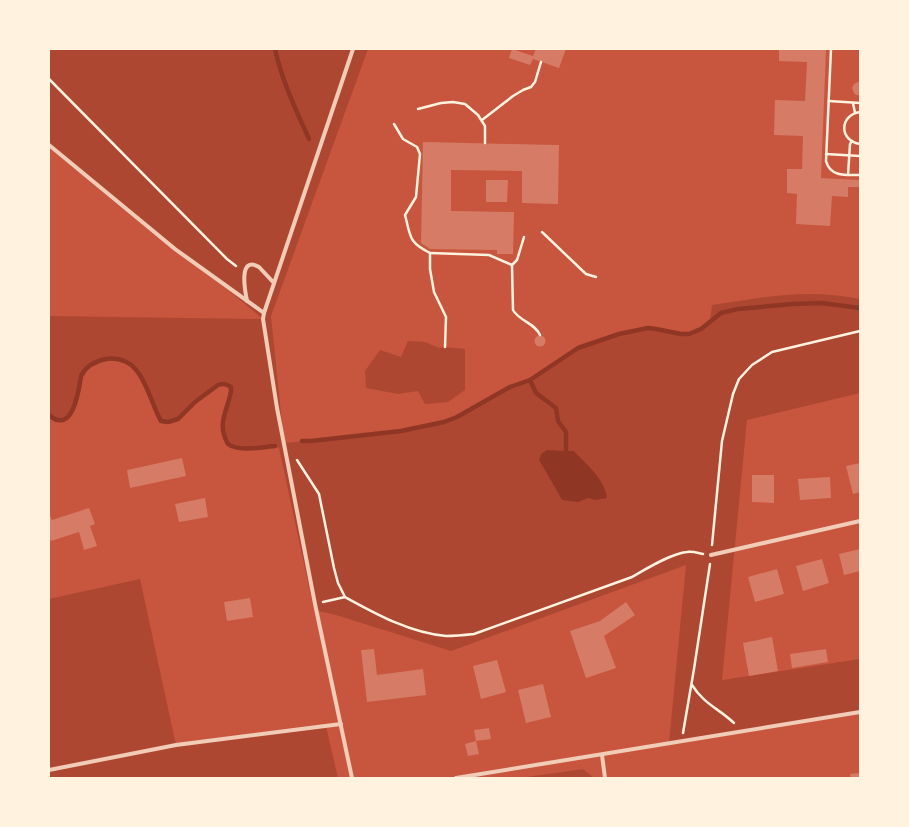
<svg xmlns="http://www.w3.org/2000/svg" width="909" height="827" font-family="Roboto,sans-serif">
<rect width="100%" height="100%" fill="#c8553d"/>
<g fill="#ae4732" fill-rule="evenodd">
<path d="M 49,49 L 368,49 L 271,316 L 284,443 C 315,440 346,437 378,434 C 404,431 433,428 457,417 C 475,408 491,397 508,388 C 519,383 530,380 541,373 C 551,367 560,358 570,352 C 584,344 602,338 618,334 C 629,331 643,328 654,328 C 682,330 683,343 710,321 L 712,305 C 763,297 809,288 860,299 L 860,393 L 747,420 L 722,680 L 860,659 L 860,712 L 669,743 L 686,565 L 451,651 L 336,615 L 314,610 L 279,448 L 275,446 C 247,448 216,457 224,415 C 225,406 230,399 231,391 C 230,384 224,383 218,385 L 195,402 L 178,419 L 168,422 L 161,421 C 147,397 141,349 101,360 C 93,362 85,367 82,375 C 75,392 81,405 64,419 L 52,417 L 49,415 L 49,316 L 263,319 L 208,273 L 49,145 ZM 555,450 L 574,451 L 593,472 L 595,500 L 588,498 L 562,500 L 539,460 Z"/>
<polygon points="408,341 425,342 439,348 445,347 465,349 465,390 448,402 425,404 418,391 398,394 366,388 365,371 380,350 401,357"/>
<polygon points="140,579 176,745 326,726 338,778 49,778 49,599"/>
<polygon points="583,769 594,778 524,778 527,777"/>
</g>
<path fill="#8f3625" d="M 547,450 L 574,451 C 586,464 605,479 607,498 L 595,500 L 588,498 L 578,502 L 562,500 L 539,460 L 541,454 Z"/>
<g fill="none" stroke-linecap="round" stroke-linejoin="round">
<g stroke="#8f3625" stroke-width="4.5">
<path d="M 275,49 C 282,81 296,110 309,139"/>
<polyline points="530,380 536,393 556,408 558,421 566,432 566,450"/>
<path d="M 49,415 C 73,436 79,389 81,376 C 86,366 95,361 106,359 C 144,354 147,397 161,421 L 168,422 L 178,419 L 195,402 L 218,385 C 223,383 226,384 231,387 L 231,391 C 228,410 216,423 228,444 C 239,452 262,447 275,446"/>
<polyline points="302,441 311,441 401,431 444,422 457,417 510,387 530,380 578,348 619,334 648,328 656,329 681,334 689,334 701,329 721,313 738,309 793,304 821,303 860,308"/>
</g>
</g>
<g fill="#d67c66">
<polygon points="512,49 533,56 536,49 566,49 559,68 533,59 530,65 509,58"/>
<polygon points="779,49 826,49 821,178 860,180 860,187 848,187 848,197 832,196 830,226 796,224 797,194 787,193 787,169 802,169 803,136 774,135 775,100 805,101 807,62 779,61"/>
<polygon points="860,81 860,95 856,95 854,93 852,88 854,84"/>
<polygon points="423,142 559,145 558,204 522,203 522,171 451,170 451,211 514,212 513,254 497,254 497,250 430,249 421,243"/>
<polygon points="486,180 508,180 507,202 486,202"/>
<circle cx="540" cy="341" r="5.5"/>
<polygon points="182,458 186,476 130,488 127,470"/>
<polygon points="860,463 860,492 853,494 846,466"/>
<polygon points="752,475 774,475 774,503 752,502"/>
<polygon points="830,477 831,498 800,500 798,479"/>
<polygon points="205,498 208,517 179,522 175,504"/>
<polygon points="89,508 95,524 90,526 97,546 84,550 79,532 51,541 49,536 49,513 52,520"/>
<polygon points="860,549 860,571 844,575 839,554"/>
<polygon points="822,559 829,583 803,591 796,566"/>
<polygon points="777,569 784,594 755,602 748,577"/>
<polygon points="250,598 253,617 227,621 224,602"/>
<polygon points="626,602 635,615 604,636 616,668 586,678 570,631 600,621"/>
<polygon points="772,637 778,671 749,676 743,643"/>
<polygon points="374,649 377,675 423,669 426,695 367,702 361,650"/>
<polygon points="826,649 828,662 792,668 790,654"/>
<polygon points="497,660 506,692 481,699 473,666"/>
<polygon points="543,684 551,717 526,723 518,690"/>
<polygon points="489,728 491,739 476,741 479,754 468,756 465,744 476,741 474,730"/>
<polygon points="860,773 860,778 851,778 850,774"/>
</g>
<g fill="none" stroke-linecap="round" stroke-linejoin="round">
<g stroke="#fff3e0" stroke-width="2.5">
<path d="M 831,49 L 826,161 C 830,177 846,175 860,175"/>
<polyline points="49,79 227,259 236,266"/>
<polyline points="829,101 860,103"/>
<polyline points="853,103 855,113"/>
<polyline points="418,109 441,103 453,102 465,104 478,115 485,126 485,143"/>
<path d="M 860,112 C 839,115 839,141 860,144"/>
<polyline points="482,120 513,96 523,90 531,87 535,82 541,62"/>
<path d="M 394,124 L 403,139 L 417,147 L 420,154 L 416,197 L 405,215 C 411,237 408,242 430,253 L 430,269 L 434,292 L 446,317 L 445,347"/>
<polyline points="826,154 860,156"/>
<polyline points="848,175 850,144 852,141"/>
<polyline points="542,232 586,274 596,277"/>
<path d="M 524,237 L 517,260 L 512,265 L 513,310 C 519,321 535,323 540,335"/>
<polyline points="430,253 489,255 512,265"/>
<polyline points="297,460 319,494 334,568 338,583 345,597"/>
<polyline points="712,545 722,441 733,394 739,379 752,365 772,352 860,331"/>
<path d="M 323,602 L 345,597 C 376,614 410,633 446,636 C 455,636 465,635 474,634 L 632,577 C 646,569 672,553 687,552 C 692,551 698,553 703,554"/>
<path d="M 692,685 C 704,704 718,708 734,723"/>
<polyline points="683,733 694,669 710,564"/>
</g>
<g stroke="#f1ccb7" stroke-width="4">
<polyline points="49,145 175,249 264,313"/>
<path d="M 247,301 C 245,291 238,255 259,267 L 274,283"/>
<polyline points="711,555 860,521"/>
<polyline points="602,755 605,778"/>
<polyline points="49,770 176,745 341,724"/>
<polyline points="352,778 315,604 277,408 263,319 264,313 353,49"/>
<polyline points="456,778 860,712"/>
</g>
</g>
<rect width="909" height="827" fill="none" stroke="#fff3e0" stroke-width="100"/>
</svg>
